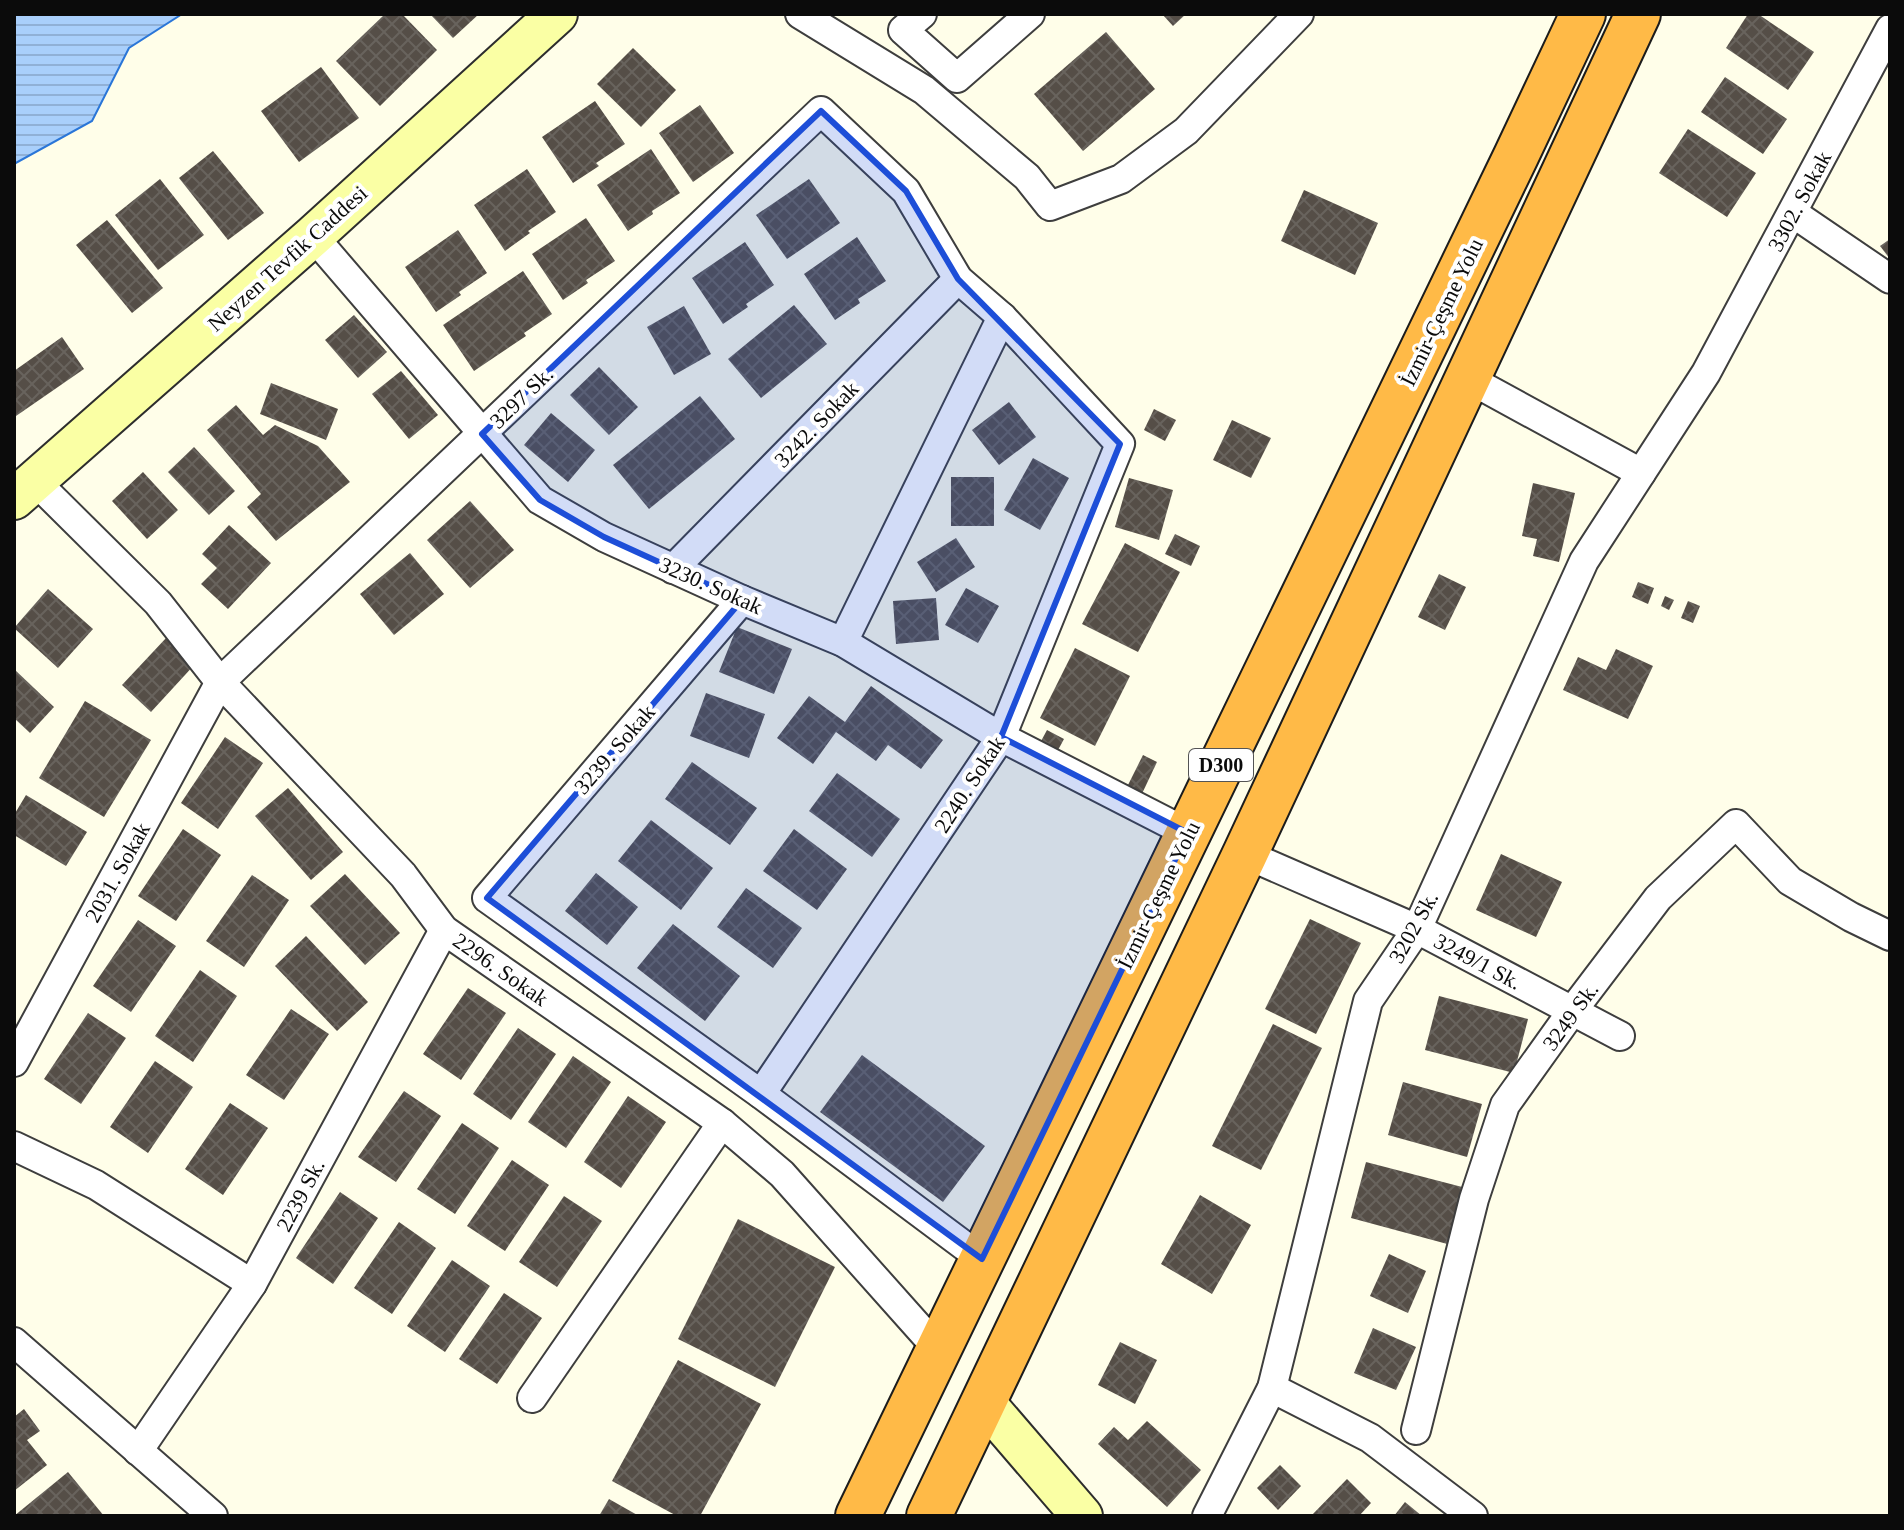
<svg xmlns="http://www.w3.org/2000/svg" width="1904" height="1530" viewBox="0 0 1904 1530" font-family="'Times New Roman',serif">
<defs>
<pattern id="water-rules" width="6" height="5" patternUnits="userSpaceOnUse" patternTransform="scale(2)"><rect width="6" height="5" fill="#a9cffb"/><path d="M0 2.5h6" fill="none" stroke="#90b0d6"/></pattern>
<pattern id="building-cross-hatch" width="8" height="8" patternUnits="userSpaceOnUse" patternTransform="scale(2)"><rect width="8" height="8" fill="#554e47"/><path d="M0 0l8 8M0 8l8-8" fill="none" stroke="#68635d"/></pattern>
</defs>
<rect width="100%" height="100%" fill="#fffee9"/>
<polygon fill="url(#water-rules)" stroke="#2a76d8" stroke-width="2" points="14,14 182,14 129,48 92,121 14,164"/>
<g fill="url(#building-cross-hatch)">
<polygon points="385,14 402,14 437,50 380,106 336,61"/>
<polygon points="430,14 479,14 453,38"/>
<polygon points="1162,14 1186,14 1173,26"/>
<polygon points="1748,14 1758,14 1814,52 1788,90 1726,48"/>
<polygon points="1106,32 1155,89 1083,151 1034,94"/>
<polygon points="633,48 676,90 641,127 597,84"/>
<polygon points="321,67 359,118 299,162 261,111"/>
<polygon points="1725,77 1787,119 1763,154 1701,112"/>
<polygon points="595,101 625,144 596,163 599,166 573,183 542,137"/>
<polygon points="700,105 734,153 693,182 659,133"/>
<polygon points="1688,129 1756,173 1727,217 1659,173"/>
<polygon points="651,149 680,193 652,211 653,214 628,231 597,185"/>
<polygon points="213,151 264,213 228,240 179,178"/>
<polygon points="527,169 556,212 528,231 530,233 505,251 474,205"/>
<polygon points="160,179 204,235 158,270 115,215"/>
<polygon points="809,179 840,223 787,259 756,215"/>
<polygon points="1304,190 1378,223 1355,275 1281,241"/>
<polygon points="586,218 615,261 586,280 588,283 563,300 532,254"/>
<polygon points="107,220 163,288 132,313 76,245"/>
<polygon points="458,230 487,273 459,292 461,295 436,312 405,267"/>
<polygon points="857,237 886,281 858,299 860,303 835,320 804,274"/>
<polygon points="1890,239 1890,259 1880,246"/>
<polygon points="745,242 774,285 746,304 748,307 723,324 692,278"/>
<polygon points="523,271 552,314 524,333 526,336 474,371 443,325"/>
<polygon points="794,305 827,344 761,398 728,359"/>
<polygon points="684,306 711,354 674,375 647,327"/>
<polygon points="354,315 387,352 358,378 325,340"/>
<polygon points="62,337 84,369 16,416 14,413 14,371"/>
<polygon points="599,367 638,407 609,435 570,395"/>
<polygon points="401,371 438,415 409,439 372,394"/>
<polygon points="271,383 338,409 326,440 260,414"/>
<polygon points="700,396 735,439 649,509 613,465"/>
<polygon points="1009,402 1036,437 999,465 972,430"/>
<polygon points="236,405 263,435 275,425 318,446 350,482 276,541 247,507 261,494 207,430"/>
<polygon points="1154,409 1176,420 1165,441 1144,430"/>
<polygon points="551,413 595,450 568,482 524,445"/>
<polygon points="1232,420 1271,438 1251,478 1213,460"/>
<polygon points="194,447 235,491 209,515 168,472"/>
<polygon points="1033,458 1069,478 1040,530 1004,510"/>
<polygon points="143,472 178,510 147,539 112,501"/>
<rect x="951" y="477" width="43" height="49"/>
<polygon points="1129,478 1173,490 1159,540 1115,527"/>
<polygon points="1533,483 1575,493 1559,562 1533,556 1537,539 1522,536"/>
<polygon points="470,501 514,550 470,588 427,540"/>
<polygon points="229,525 271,563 228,609 201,584 217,568 202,554"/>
<polygon points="1175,534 1200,546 1191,566 1165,554"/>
<polygon points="956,538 975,567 936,592 917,562"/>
<polygon points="1125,543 1180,572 1138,652 1082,624"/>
<polygon points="410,553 444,594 394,635 360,594"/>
<polygon points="1439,574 1466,587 1445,630 1418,617"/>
<polygon points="1638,582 1654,588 1648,604 1632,597"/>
<polygon points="966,588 999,606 978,643 945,625"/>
<polygon points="48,589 93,629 58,668 14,628"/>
<polygon points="1665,596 1674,600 1669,610 1661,606"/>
<polygon points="936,598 939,640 896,644 893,601"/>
<polygon points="1688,601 1700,606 1693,623 1681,618"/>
<polygon points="737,627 792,649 774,694 719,672"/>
<polygon points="167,637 196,663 151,712 122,685"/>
<polygon points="1075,648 1130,676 1095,746 1040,718"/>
<polygon points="1616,649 1653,666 1628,719 1563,690 1578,657 1606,670"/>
<polygon points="14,669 54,707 30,733 14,718"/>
<polygon points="871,686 943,740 921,769 888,745 876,761 836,732 813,764 777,738 809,696 845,722"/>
<polygon points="706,693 765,714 749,758 690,736"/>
<polygon points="85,701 151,740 104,817 39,778"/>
<polygon points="1047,730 1064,739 1057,752 1040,743"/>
<polygon points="225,737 263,763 218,829 181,803"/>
<polygon points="1143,755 1157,762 1139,800 1124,793"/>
<polygon points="692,762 757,808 730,845 665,799"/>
<polygon points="837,773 900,819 872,857 809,811"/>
<polygon points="288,788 343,852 311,880 255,816"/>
<polygon points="26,795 87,832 66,866 14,835 14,815"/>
<polygon points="651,820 713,868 681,910 618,861"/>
<polygon points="183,829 221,855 176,921 138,896"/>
<polygon points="794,829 847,869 817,910 763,871"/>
<polygon points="1501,854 1562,882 1536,937 1476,910"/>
<polygon points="596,873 638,907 607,945 565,911"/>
<polygon points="345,874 400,933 365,965 310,906"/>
<polygon points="252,875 289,900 244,967 206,941"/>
<polygon points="746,888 802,928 773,968 717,927"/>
<polygon points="1310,919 1361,943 1316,1034 1265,1009"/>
<polygon points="138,920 176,946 131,1012 93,986"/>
<polygon points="673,924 740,976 705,1021 637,968"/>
<polygon points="306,936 368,1002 337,1031 275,966"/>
<polygon points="200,970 237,996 193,1062 155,1036"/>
<polygon points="468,988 506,1013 461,1080 423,1054"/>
<polygon points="1439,996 1528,1019 1514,1073 1425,1050"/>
<polygon points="291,1009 329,1034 284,1100 246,1075"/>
<polygon points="88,1013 126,1038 81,1104 44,1079"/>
<polygon points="1273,1024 1322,1048 1261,1170 1212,1146"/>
<polygon points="518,1028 556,1054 511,1120 473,1094"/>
<polygon points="862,1055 985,1146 943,1202 820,1112"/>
<polygon points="573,1056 611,1082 566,1148 528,1122"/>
<polygon points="155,1061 193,1087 148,1153 110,1127"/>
<polygon points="1403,1082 1482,1104 1467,1157 1388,1135"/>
<polygon points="404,1091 441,1116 396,1182 358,1157"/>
<polygon points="628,1096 666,1122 621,1188 584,1162"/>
<polygon points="230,1103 268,1128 223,1195 185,1169"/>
<polygon points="462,1123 499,1148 455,1214 417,1189"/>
<polygon points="512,1160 549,1185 505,1251 467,1226"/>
<polygon points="1366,1162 1466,1188 1451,1245 1351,1218"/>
<polygon points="340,1192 378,1218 333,1284 296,1258"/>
<polygon points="1200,1195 1251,1225 1212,1294 1161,1264"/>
<polygon points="564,1196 602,1221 557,1287 519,1262"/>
<polygon points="738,1219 835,1267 775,1387 678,1339"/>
<polygon points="399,1222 436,1248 392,1314 354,1288"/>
<polygon points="1389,1254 1426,1271 1408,1313 1370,1296"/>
<polygon points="452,1260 490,1286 445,1352 407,1326"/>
<polygon points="504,1293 542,1318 497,1384 459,1359"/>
<polygon points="1373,1328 1416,1347 1396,1390 1354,1373"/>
<polygon points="1120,1342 1157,1360 1135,1404 1098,1385"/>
<polygon points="678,1360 761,1404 700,1516 677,1516 612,1481"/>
<polygon points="24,1409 40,1431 27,1440 47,1465 14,1491 14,1449 16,1447 14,1444 14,1417"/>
<polygon points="1147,1421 1201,1470 1167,1507 1098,1444 1114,1427 1128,1440"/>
<polygon points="1280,1465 1301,1486 1278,1510 1257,1488"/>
<polygon points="68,1472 104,1516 14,1516"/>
<polygon points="1347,1479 1371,1503 1359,1516 1311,1516"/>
<polygon points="609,1499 639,1516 599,1516"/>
<polygon points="1405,1502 1422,1516 1394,1516"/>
</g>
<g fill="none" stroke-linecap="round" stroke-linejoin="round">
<g stroke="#3e3e3e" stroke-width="32">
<g id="street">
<polyline points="800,14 924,90 1027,177 1050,206 1121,179 1186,131 1299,14"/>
<polyline points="922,14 903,30 957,78 1030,14"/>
<polyline points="1793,213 1890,279"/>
<polyline points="313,236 540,500 604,537 742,600 843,642 1001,737 1188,833"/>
<polyline points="1467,378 1641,473"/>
<polyline points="34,480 158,603 220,682 403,875 444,930 722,1123 782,1174 938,1349"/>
<polyline points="673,569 958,279"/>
<polyline points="742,600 487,898 761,1094 982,1259"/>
<polyline points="843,642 1002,317"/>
<polyline points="1245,854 1417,929 1620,1036"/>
<polyline points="14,1062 220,682 821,111 906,191 958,279 1002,317 1120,444 1001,737 761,1094"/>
<polyline points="14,1146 96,1185 252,1284"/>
<polyline points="14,1342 213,1516"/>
<polyline points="1272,1388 1370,1438 1473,1516"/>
<polyline points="532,1398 722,1123"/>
<polyline points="1416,1430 1474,1199 1505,1105 1573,1010 1658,898 1736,824 1790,881 1851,917 1890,936"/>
<polyline points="138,1451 252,1284 444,930"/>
<polyline points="1207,1516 1272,1388 1368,1001 1417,929 1584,561 1706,373 1890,29"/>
</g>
</g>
<g stroke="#2d2d2d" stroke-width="44">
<g id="secondary">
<polyline points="14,499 313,236 557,14"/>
<polyline points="983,1401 1082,1516"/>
</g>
</g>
<g stroke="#1c1c1c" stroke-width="48">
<g id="highway">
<polyline points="858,1516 1516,156 1583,14"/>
<polyline points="929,1516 1245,854 1638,14"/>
</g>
</g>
<use href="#street" stroke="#fff" stroke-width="28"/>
<use href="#secondary" stroke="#faffa4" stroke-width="40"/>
<use href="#highway" stroke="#ffba47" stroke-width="44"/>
</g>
<path fill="#1d4ed8" fill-opacity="0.2" stroke="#1d4ed8" stroke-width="6" stroke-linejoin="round" d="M821,111L906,191L958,279L1120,444L1001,737L1188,833L982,1259L487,898L742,600L604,537L540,500L482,434Z"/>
<g text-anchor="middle" stroke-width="8" stroke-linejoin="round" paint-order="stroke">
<rect fill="#fff" stroke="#545454" stroke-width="2" x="1189" y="749" width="64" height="32" rx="6"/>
<g font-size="20" font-weight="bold" fill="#0b0b0b">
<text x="1221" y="772">D300</text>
</g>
<g font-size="22" fill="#0b0b0b" stroke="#fff">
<text transform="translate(1799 201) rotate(-62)" y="8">3302. Sokak</text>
<text transform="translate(287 258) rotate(-42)" y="8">Neyzen Tevfik Caddesi</text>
<text transform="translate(1441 312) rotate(-64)" y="8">İzmir-Çeşme Yolu</text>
<text transform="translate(521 397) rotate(-44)" y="8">3297 Sk.</text>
<text transform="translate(816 424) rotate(-46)" y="8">3242. Sokak</text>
<text transform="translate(711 585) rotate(24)" y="8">3230. Sokak</text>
<text transform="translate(614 749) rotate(-49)" y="8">3239. Sokak</text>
<text transform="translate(969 784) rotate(-57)" y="8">2240. Sokak</text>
<text transform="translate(117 872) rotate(-61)" y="8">2031. Sokak</text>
<text transform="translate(1158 895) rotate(-64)" y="8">İzmir-Çeşme Yolu</text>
<text transform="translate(1413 927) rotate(-61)" y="8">3202 Sk.</text>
<text transform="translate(1478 961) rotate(28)" y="8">3249/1 Sk.</text>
<text transform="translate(501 969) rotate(35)" y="8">2296. Sokak</text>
<text transform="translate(1570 1016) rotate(-54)" y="8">3249 Sk.</text>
<text transform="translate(300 1195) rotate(-62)" y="8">2239 Sk.</text>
</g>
</g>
<rect width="1904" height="1530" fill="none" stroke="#0b0b0b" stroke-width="32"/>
</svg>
